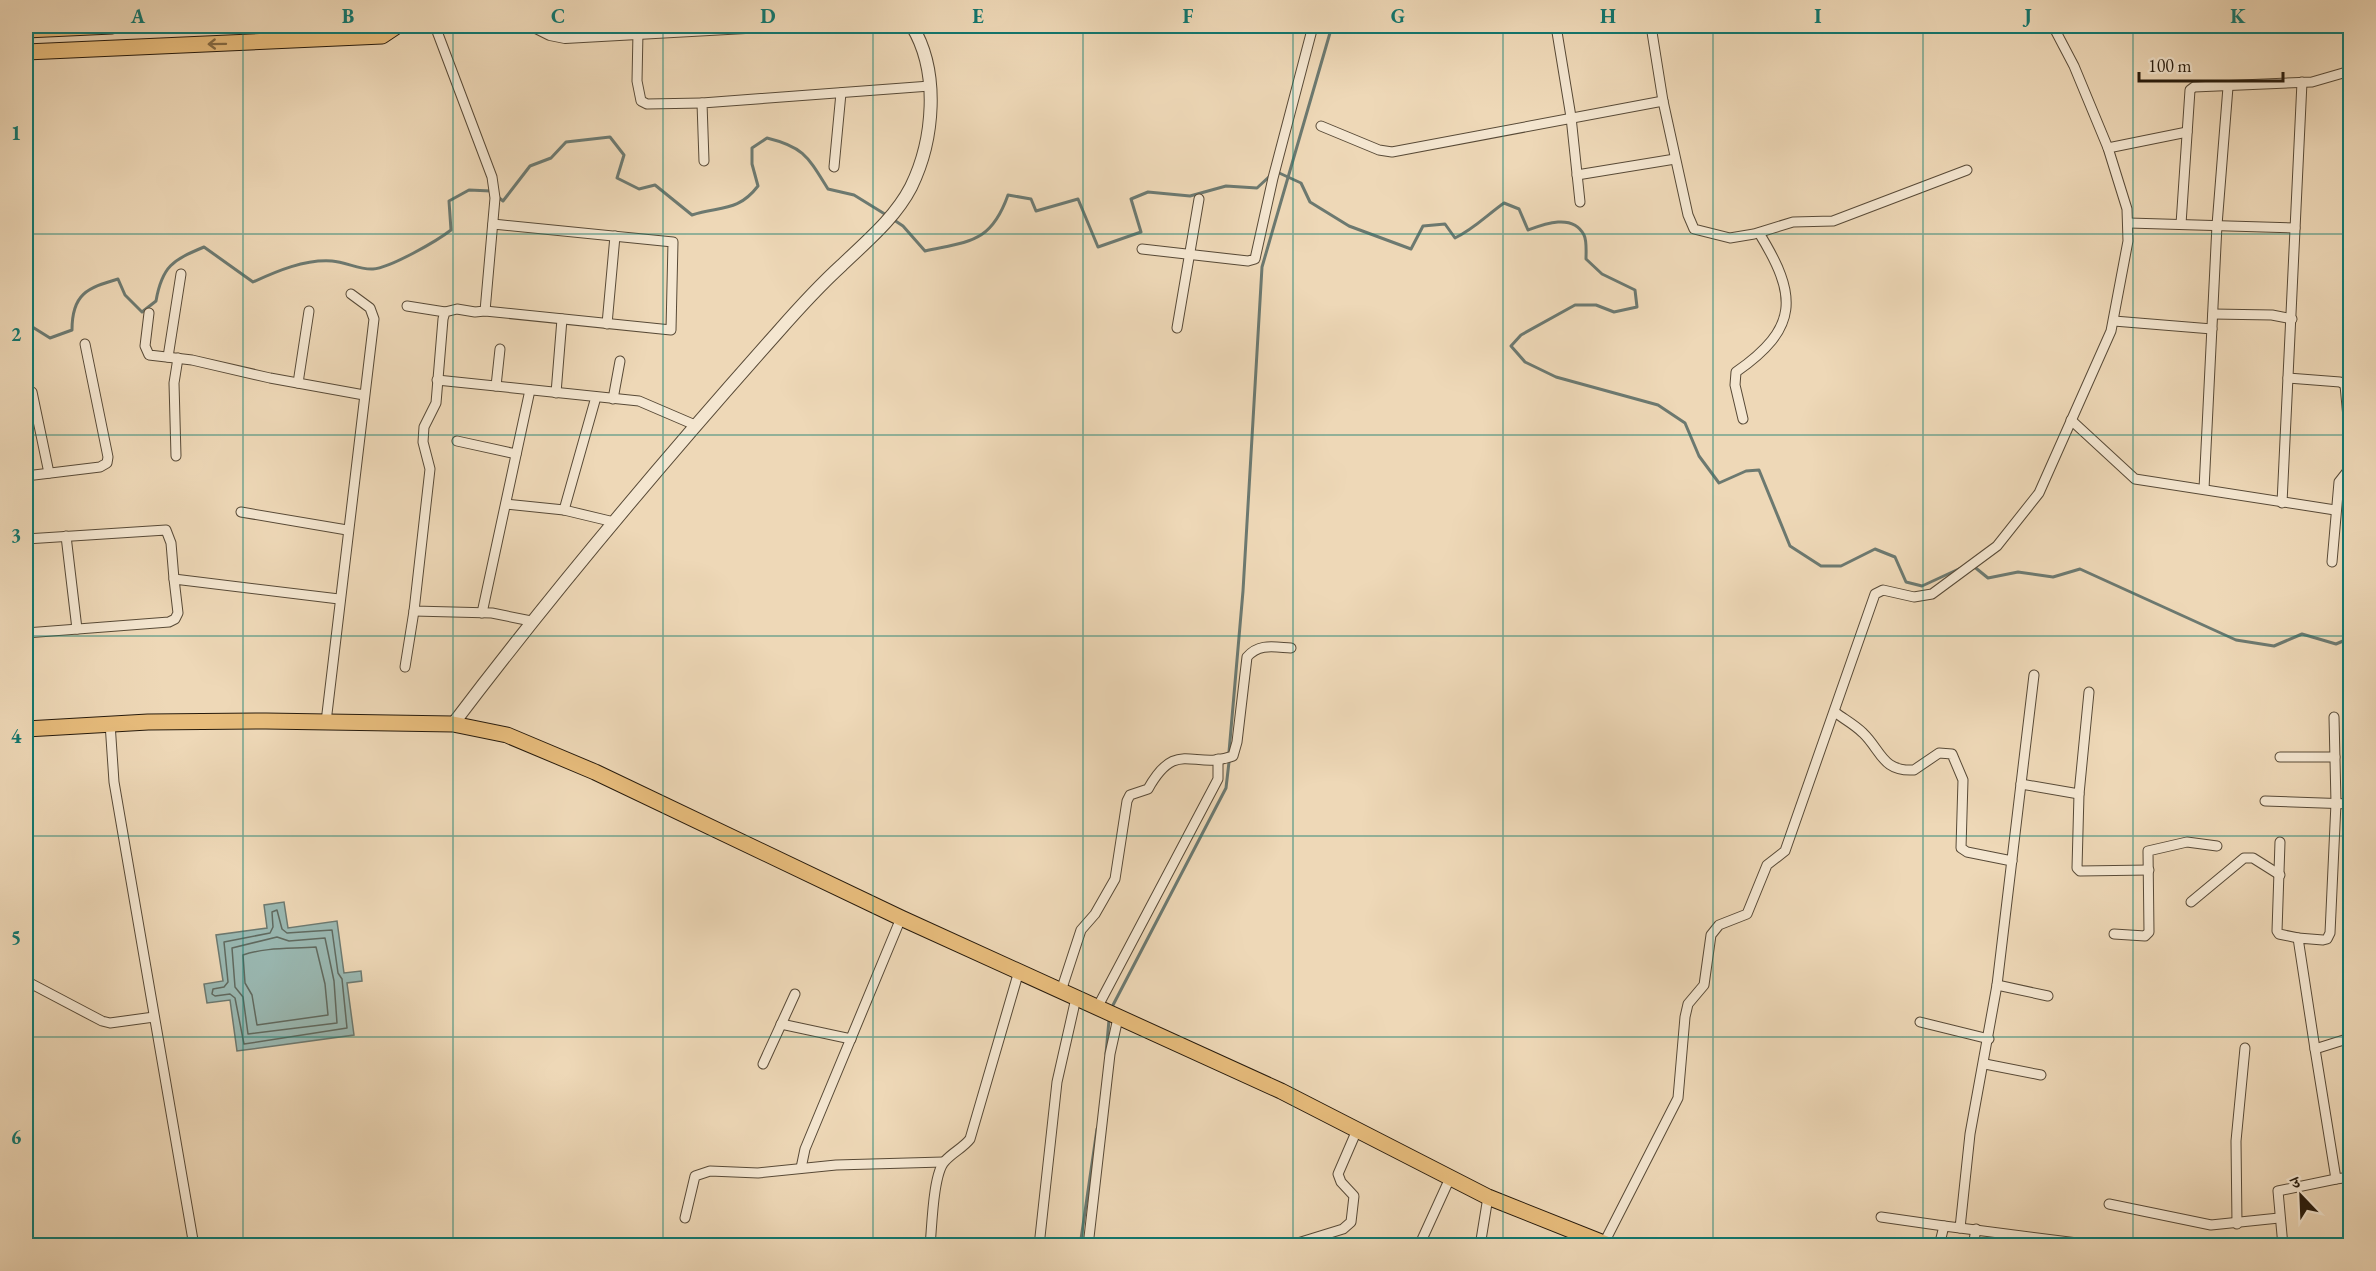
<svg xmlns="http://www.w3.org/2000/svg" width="2376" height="1271" viewBox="0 0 2376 1271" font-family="'EB Garamond','Noto Serif Devanagari',serif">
<rect width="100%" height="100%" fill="#eed8b7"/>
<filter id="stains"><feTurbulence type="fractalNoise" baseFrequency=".00333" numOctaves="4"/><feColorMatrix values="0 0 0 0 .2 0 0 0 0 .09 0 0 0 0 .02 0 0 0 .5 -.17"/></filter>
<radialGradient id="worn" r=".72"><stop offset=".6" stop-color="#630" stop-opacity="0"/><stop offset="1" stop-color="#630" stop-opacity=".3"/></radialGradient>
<polygon fill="#9ab9b3" stroke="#6c7970" stroke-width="1.5" points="284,902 288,928 337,921 344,973 361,971 362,981 347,983 354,1035 237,1051 230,1000 207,1003 204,984 223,981 216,935 267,928 264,905"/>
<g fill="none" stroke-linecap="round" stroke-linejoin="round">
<g stroke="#606a60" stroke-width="1.5">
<polygon points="277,910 282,929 287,933 332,930 338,973 342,979 347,1028 244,1044 235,998 230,994 215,996 212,994 213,989 224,987 228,982 224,942 270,933 273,927 272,912"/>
<polygon points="277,937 289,941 325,938 334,981 337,1023 248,1034 243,997 235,987 232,948"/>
<path d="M316,947L325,984L328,1015L257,1025L252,995L245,983L243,955C266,947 292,949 316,947Z"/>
</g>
<g stroke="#6c7970" stroke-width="3">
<path d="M1277,172L1301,183L1310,202L1349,226L1411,249L1423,226L1445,224L1455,238C1474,229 1487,215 1504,203L1519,209L1528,230C1544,224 1573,213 1584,235C1587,241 1586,252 1586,259L1602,274L1635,290L1637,307L1614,312L1596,305H1575L1521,335L1511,346L1525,362L1556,377L1658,405L1685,423L1699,456L1719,483L1746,471L1759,470L1790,546L1821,566H1841L1875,549L1895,557L1906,582L1922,586L1961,568"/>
<path d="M498,197L503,201L530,166L551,158L566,142L610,137L624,155L617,178L639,189L655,185L692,215C721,206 738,212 758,186L752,164V148L767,138C804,147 808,157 828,189L854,195L888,216"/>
<path d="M894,220L903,226L925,251C970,241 991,243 1008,195L1031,199L1036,211L1078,199L1098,247L1141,232L1131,199L1148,192L1190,196L1226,186L1257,188L1272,174"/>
<path d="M26,323L50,338L72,330C72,294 87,288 118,279L125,295L142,312L156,301C162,266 173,260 204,247L253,282C277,271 305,259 332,261C346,262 360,270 373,269C390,268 437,241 451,230L449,201L469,190L491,191"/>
<polyline points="1972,565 1988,578 2018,572 2053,577 2080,569 2236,640 2274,646 2302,634 2336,644 2350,638"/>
<polyline points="1229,752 1243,591 1262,267 1332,26"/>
<polyline points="1112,1007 1226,788 1229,762"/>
<polyline points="1106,1054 1109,1020"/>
<polyline points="1080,1246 1097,1129"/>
</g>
<g stroke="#584a37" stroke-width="11">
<g id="minor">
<polyline points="435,26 492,177 495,198 485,311 475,312 457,309 445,312 443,319 436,403 424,427 423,442 430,469 414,611 492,613 531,621"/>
<polyline points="1556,26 1571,117 1580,202"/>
<polyline points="1651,26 1663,101 1688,215 1694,229 1730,238 1754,234 1793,222 1833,221 1967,170"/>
<polyline points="638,32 637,81 641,101 647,104 702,103"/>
<polyline points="1321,126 1379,150 1392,152 1663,101"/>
<polyline points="2108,148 2187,132"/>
<polyline points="704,161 702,103 930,86"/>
<polyline points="834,167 841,93"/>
<polyline points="1577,175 1675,159"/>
<polyline points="2129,223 2295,228"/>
<polyline points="2181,224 2190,90 2194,87 2312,82 2350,71"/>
<polyline points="1142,249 1248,261 1255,259 1273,178 1313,26"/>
<polyline points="407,306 445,312"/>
<polyline points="485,311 671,330 673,242 493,224"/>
<polyline points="149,313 145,346 149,355 192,360 270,378 364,395"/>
<polyline points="2213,314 2272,315 2292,319"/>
<polyline points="2114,321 2212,329"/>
<polyline points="607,324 615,236"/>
<polyline points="1177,328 1199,199"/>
<polyline points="168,357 181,274"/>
<polyline points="2288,378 2340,382 2345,385 2350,439"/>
<polyline points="437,380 639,401 695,425"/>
<polyline points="298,383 309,311"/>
<polyline points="496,386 500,349"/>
<polyline points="32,392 49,473"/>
<polyline points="556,393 562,319"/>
<polyline points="613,399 620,361"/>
<path d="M1743,419L1735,385L1736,372C1799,328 1798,296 1759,233"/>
<polyline points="2071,420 2135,479 2335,510"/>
<polyline points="457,441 516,454"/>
<polyline points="176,456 174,383 178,358"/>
<polyline points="26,476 100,467 107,463 108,457 85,344"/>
<polyline points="2204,489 2217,225 2228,87"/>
<polyline points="2282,503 2302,82"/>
<polyline points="506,504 564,510 614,522"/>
<polyline points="564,510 596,397"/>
<polyline points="241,512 347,530"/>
<polyline points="66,536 77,629"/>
<polyline points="26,539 166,530 171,543 174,579"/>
<polyline points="2332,562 2339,482 2350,468"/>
<polyline points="482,613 530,390"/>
<polyline points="26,633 169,622 175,619 178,613 174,579 339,599"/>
<polyline points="405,667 414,611"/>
<polyline points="2089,692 2079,794 2077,868 2080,871 2149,870"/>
<path d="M1836,713C1844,719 1855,725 1863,733C1881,750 1882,772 1914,770L1939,753L1952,754L1963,780L1961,848L1967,852L2012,861"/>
<polyline points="2334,717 2336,803 2330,933 2327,939 2323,940 2298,938 2315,1049 2350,1038"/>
<polyline points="326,722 374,319 370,308 351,294"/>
<polyline points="110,723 114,782 194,1246"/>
<polyline points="2280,757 2335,757"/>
<polyline points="2021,784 2079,794"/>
<polyline points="2265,801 2350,804"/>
<polyline points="2280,842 2277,931 2279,934 2298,938"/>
<polyline points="2191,902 2244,858 2253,858 2280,875"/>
<polyline points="2114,934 2145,936 2149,932 2148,851 2187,842 2217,846"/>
<polyline points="26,981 102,1021 110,1023 154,1017"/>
<polyline points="1997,985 2048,996"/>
<path d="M1061,991L1081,930L1095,914L1115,879L1127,801L1130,795L1148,789C1177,737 1193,771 1233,756L1237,742L1247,657C1259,643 1274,647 1291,648"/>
<polyline points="1097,1008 1218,779 1218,759"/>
<polyline points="1920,1022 1989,1039"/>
<polyline points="781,1024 851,1039"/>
<polyline points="2315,1049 2336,1179 2350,1177"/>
<polyline points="763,1064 795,994"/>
<polyline points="1985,1064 2041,1075"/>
<polyline points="801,1168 805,1149 901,918"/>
<polyline points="2109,1204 2211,1225 2279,1218"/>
<polyline points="1881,1217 1944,1226"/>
<polyline points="685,1218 695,1176 710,1171 758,1173 836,1165 943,1162"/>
<polyline points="2237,1224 2236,1141 2245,1048"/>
<polyline points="1960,1228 2101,1246"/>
<polyline points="1604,1243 1678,1098 1685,1017 1688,1004 1704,985 1711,935 1719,925 1747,914 1767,865 1785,851 1875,594 1883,590 1914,597 1932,594 1997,546 2039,493 2111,331 2128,241 2127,209 2108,148 2074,66 2053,26"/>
<path d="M930,1246C932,1227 933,1173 945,1161C953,1152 963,1148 970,1139L1019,971"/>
<polyline points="1039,1246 1057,1082 1076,998"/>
<polyline points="1088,1246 1110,1054 1118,1018"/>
<polyline points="1288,1246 1343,1229 1351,1222 1354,1196 1341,1182 1338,1174 1357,1130"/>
<polyline points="1419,1246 1450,1178"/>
<polyline points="1480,1246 1488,1197"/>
<polyline points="1939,1246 1944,1226 1960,1228 1970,1134 1997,985 2034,675"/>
<polyline points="1973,1246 1976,1229"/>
<polyline points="2283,1246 2278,1191 2336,1179"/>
</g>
</g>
<g stroke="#584a37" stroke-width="14">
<g id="tertiary">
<polyline points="534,26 550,34 565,37 764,26"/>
<path d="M453,724C555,589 664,460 777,333C798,309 819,286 842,265C867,241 895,218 911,187C934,140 940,72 912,26"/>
</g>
</g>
<g stroke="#261a0c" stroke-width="17">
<polyline id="primary" points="26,729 148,722 266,721 453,724 507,735 595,772 901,918 1281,1091 1488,1197 1611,1246"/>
</g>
<g stroke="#261a0c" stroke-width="17">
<g id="trunk">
<polyline points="26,30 112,26"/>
<polyline points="26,52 382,36 397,26"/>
</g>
</g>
<use href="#minor" stroke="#f4e6d0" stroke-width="9"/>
<use href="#tertiary" stroke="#f4e6d0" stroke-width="12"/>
<use href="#primary" stroke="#e7bc7c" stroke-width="15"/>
<use href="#trunk" stroke="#e7bc7c" stroke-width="15"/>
</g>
<defs><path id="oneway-shaft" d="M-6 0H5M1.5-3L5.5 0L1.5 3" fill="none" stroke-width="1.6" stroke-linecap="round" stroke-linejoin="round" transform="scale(1.5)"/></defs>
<use stroke="#866b44" href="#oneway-shaft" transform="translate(217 44) rotate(179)"/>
<path fill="none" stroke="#0f766e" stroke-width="1.5" stroke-opacity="0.55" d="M243,26V1246M453,26V1246M663,26V1246M873,26V1246M1083,26V1246M1293,26V1246M1503,26V1246M1713,26V1246M1923,26V1246M2133,26V1246M26,234H2350M26,435H2350M26,636H2350M26,836H2350M26,1037H2350"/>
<rect width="2376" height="1271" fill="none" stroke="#eed8b7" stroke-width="66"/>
<g transform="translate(2301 1196) rotate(337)" stroke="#f4e6d0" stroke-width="4.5" paint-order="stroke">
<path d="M0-4.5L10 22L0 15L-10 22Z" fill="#261a0c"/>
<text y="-9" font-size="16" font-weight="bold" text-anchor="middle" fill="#261a0c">उ</text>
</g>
<path d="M2139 72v9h144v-9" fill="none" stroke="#261a0c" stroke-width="3"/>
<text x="2148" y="72" font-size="18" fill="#261a0c" stroke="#f4e6d0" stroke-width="4.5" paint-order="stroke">100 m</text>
<rect x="33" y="33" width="2310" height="1205" fill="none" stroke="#0f766e" stroke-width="2"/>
<g font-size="20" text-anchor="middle" font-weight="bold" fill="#0f766e">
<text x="138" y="23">A</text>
<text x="348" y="23">B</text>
<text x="558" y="23">C</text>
<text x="768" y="23">D</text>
<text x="978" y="23">E</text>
<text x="1188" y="23">F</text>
<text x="1398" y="23">G</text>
<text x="1608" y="23">H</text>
<text x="1818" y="23">I</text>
<text x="2028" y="23">J</text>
<text x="2238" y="23">K</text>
<text x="16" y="140">1</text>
<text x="16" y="341">2</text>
<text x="16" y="542">3</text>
<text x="16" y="743">4</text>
<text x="16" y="944">5</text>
<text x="16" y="1144">6</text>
</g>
<rect width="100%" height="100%" filter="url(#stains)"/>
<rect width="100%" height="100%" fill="url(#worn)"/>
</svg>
